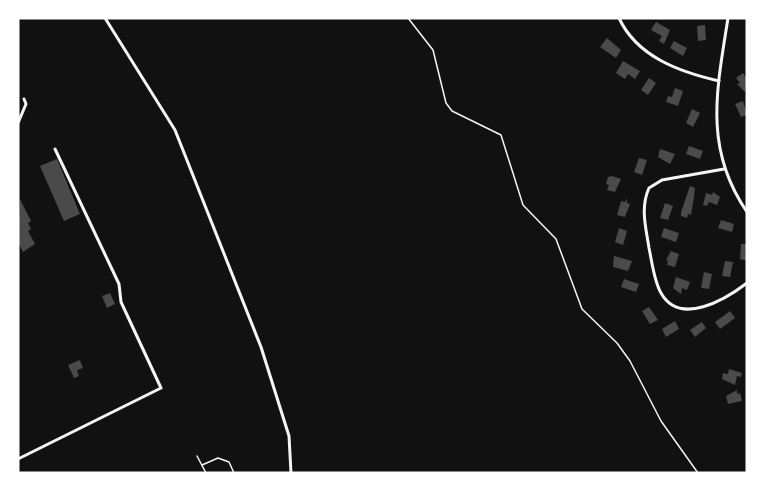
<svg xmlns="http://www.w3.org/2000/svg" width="765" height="491" viewBox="0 0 765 491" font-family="'Nunito Sans',sans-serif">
<rect width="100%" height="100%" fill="#111"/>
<g fill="#4a4a4a">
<polygon points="656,22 670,30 664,44 659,41 662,36 651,30"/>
<polygon points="705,25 706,40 698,41 697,26"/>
<polygon points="607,38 621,50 616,58 600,47"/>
<polygon points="674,41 687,48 683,56 670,48"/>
<polygon points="623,61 640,71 635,79 628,74 625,79 616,73"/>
<polygon points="743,73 747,79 745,92 737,84 740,83 736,78"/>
<polygon points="649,78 656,83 648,95 641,90"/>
<polygon points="675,88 683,91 678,106 666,102 668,96 672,97"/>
<polygon points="743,101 747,115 741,117 735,104"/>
<polygon points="692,109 700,113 693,127 686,123"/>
<polygon points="689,146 703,151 700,159 686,154"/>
<polygon points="660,149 675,154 670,164 658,157"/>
<polygon points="639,158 647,160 642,175 634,172"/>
<polygon points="57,159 80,214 64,221 40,166"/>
<polygon points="612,176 621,179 615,192 607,190 609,185 606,184 608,177"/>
<polygon points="690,186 695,188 694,197 691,215 688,214 687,218 681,216 681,212"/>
<polygon points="713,192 720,197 717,205 709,202 707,206 703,205 706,193 712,195"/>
<polygon points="627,198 627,203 630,204 625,217 617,215 621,201 625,202"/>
<polygon points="20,199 31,221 28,223 31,229 28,231 35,244 23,252 18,242"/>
<polygon points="665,203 673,206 668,220 660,218"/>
<polygon points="721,220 734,224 732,232 718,228"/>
<polygon points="619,228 627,231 623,245 615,242"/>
<polygon points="664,228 679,233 676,242 661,237"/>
<polygon points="741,244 747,244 747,261 740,259"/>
<polygon points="671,251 679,254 675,267 667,265 668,261 666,260"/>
<polygon points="614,256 632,261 628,271 613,267"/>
<polygon points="725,261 733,262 730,277 722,276"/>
<polygon points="704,272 712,274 709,289 701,288"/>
<polygon points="676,277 690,282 687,290 682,288 681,294 673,288"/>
<polygon points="624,279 639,284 636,292 621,287"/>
<polygon points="110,293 115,304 107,308 102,296"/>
<polygon points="649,307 658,320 650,324 642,311"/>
<polygon points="730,311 735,318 720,329 715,322"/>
<polygon points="675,321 679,329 666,337 662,329"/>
<polygon points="702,322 706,328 695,337 690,330"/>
<polygon points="80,360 83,368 77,370 79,376 74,378 68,365"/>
<polygon points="729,369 742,373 741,377 737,376 735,385 722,379 723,373 728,374"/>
<polygon points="737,390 737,394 740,393 742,401 728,404 726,396"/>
</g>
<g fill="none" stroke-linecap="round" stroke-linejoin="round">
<g stroke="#f5f5f5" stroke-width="1.5">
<polyline points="408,18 433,50 446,103 452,111 501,135 523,205 556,239 582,309 617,343 630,361 661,421 698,473"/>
<polyline points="197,456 206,473"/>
<polyline points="202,465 218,458 229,462 234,473"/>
</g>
<g stroke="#f5f5f5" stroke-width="3">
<path d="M619,18C637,57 680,72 719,81"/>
<path d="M728,18C717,89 703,148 747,212"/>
<polyline points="18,123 26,104 24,99"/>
<path d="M724,169L662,180L649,188C640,208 646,228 649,248C652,262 654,281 661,293C680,327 726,299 747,283"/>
<polyline points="18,459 161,388 121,302 119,284 55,149"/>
</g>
<polyline stroke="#f5f5f5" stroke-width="3" points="105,18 175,130 261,347 289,436 291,473"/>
</g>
<rect width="765" height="491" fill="none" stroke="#ffffff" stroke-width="39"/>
</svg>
